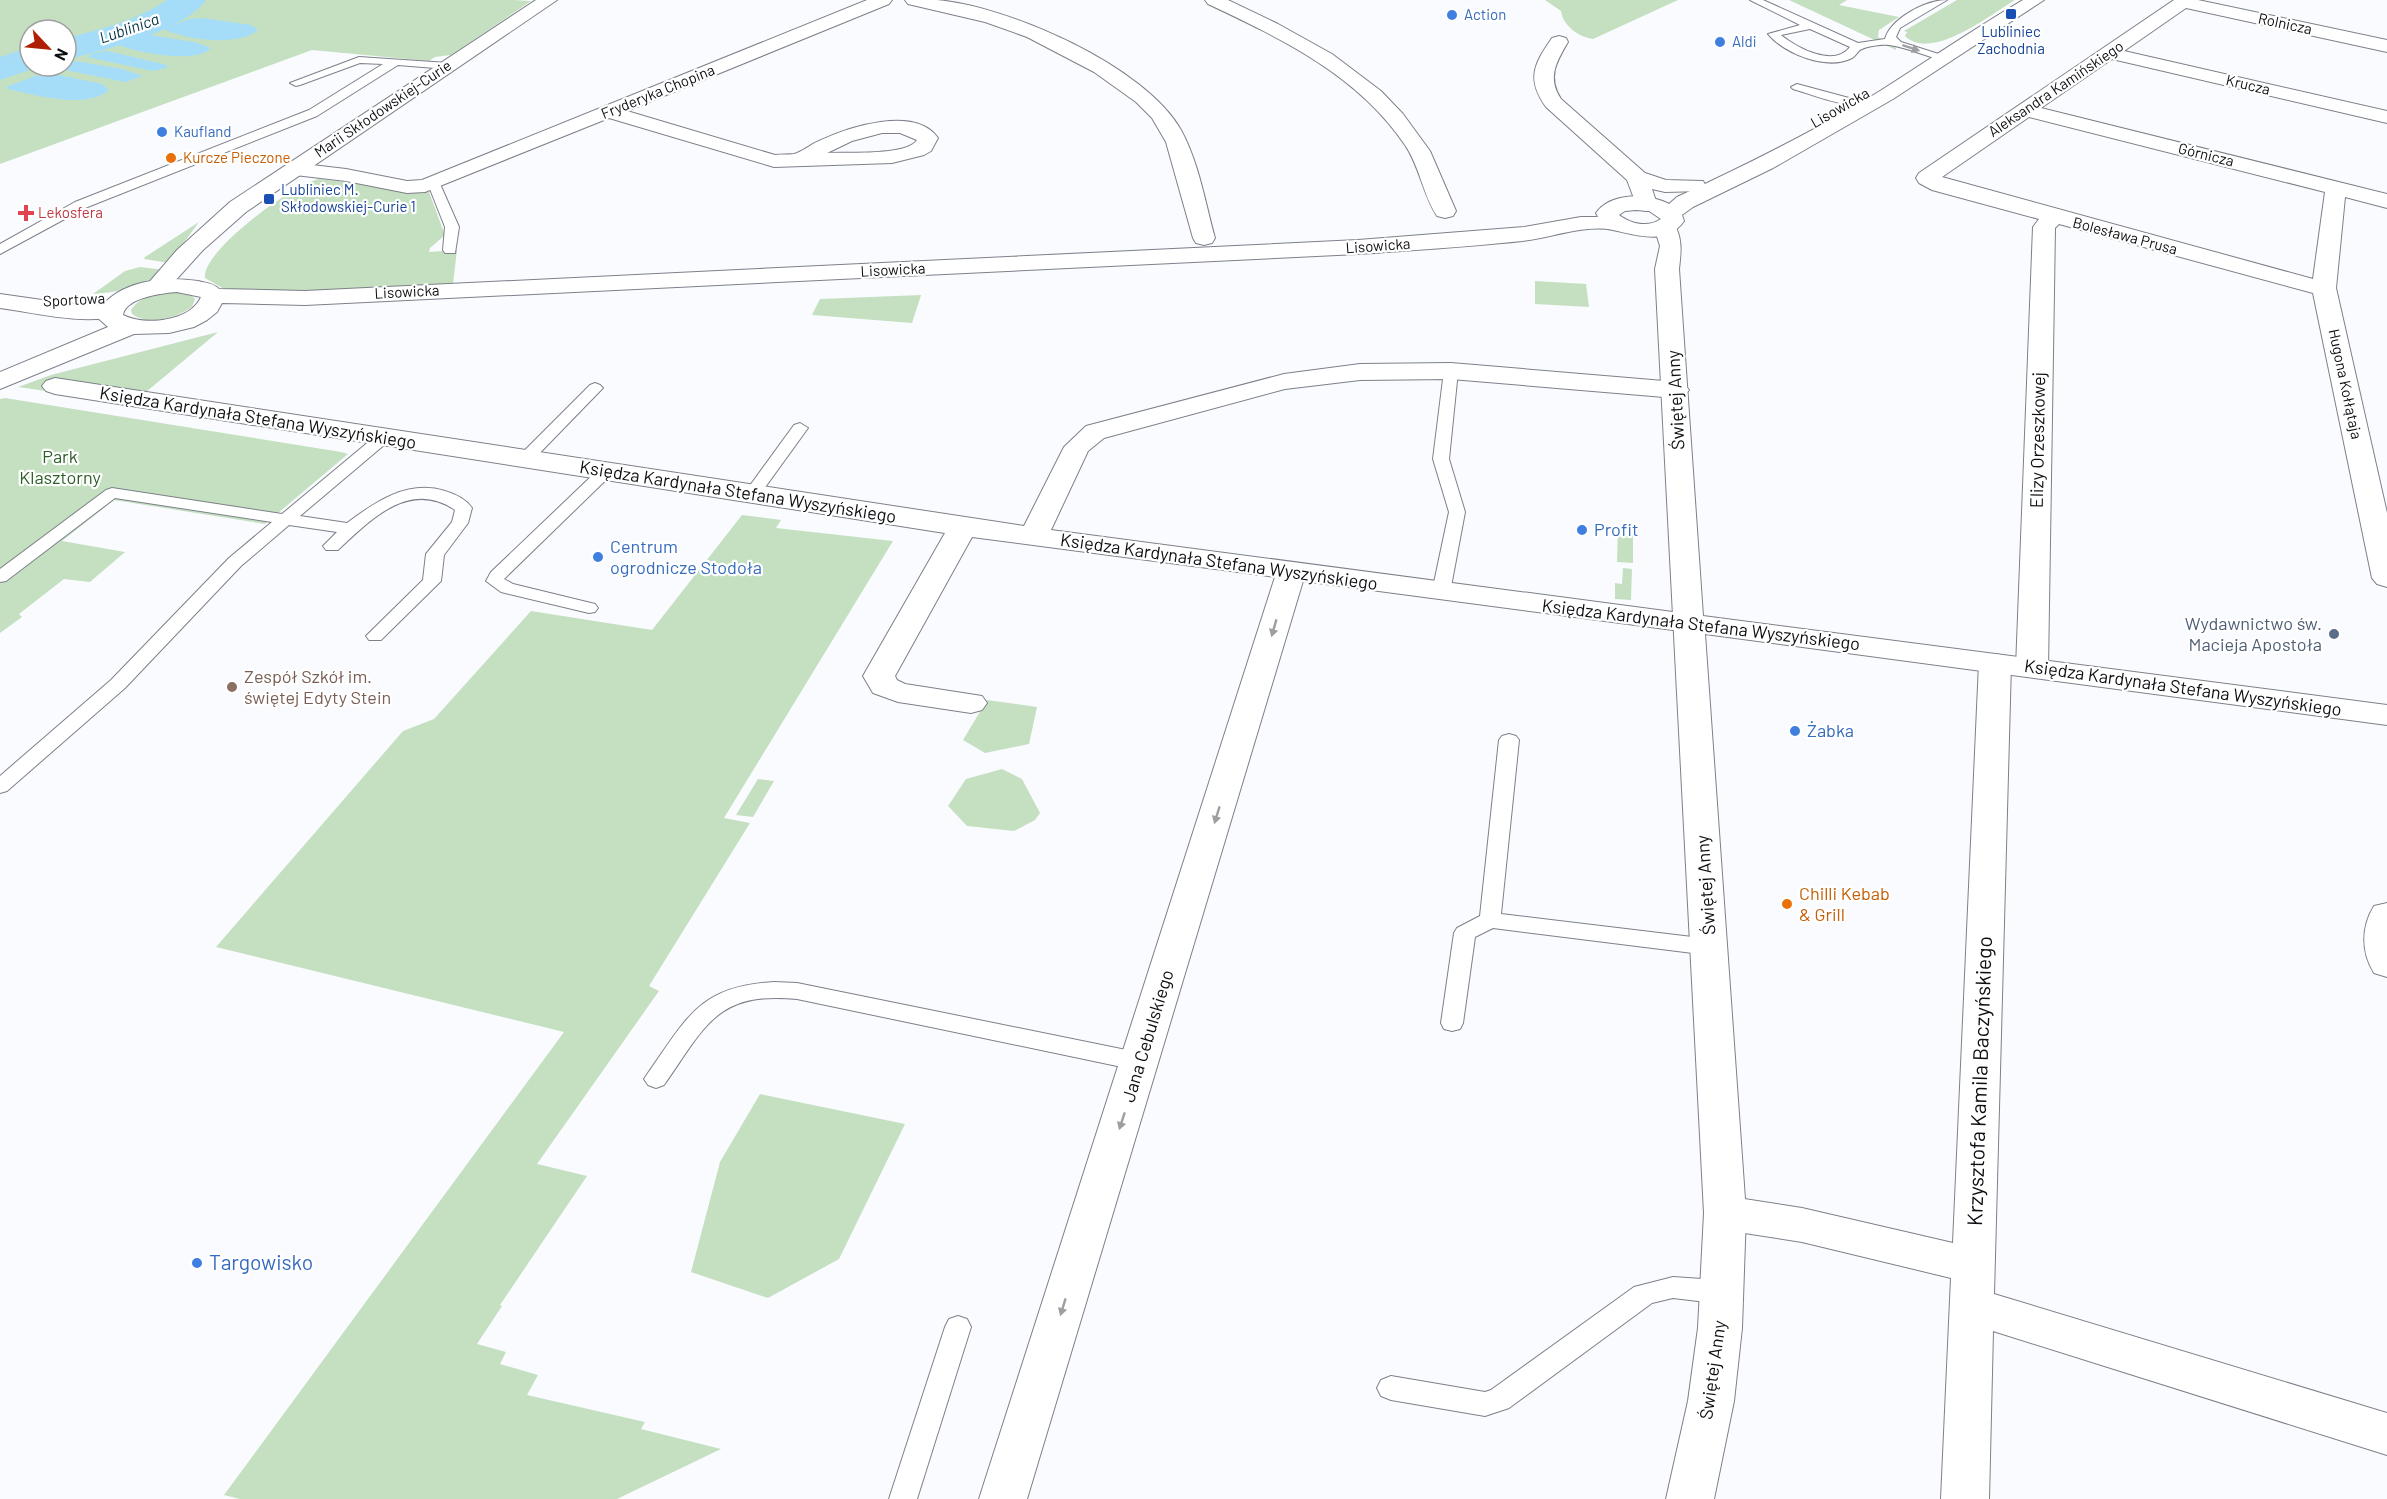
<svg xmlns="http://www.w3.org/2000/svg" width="2387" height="1499" viewBox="0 0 2387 1499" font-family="Barlow,sans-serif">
<rect width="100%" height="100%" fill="#f9fbff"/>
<g fill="#c5e0c1" fill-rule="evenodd">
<path d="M0,0H514L531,1L451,55L435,57L429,61L312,50L0,164ZM30,30H66V66H30Z"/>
<path d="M1545,0H1678L1593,39C1579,37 1563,26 1561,11Z"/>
<polygon points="1789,0 1847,0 1839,5 1899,17 1879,30 1878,37 1896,48 1896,50"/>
<path d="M1957,0H2015C1990,15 1931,62 1905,36L1907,32L1904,31Z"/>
<path d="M319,179L429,192L445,235L430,248L429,252L457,250L453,284L361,290L248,292L224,289L205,278C201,251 295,183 319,179Z"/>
<polygon points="199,222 169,263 144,259 145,257"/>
<path d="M140,267L165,270C143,287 120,292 93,294L125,271Z"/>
<polygon points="1535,281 1586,284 1589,307 1535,304"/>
<path d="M177,292L192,296L195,299L192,307C176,318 148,326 132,314L131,310C140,295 161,293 177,292Z"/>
<polygon points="921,295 912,323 812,315 820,299"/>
<polygon points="218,332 146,392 65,379 46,391 18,387 51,375"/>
<polygon points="5,398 341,452 348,454 265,524 114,500 62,541 125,552 90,582 64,579 19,614 22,617 0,633 0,399"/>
<polygon points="742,515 781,520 776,528 893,541 724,818 750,823 649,986 659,991 537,1164 587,1176 500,1305 502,1306 477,1344 506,1352 500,1364 538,1375 527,1395 645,1422 641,1429 721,1449 617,1499 240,1499 224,1495 564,1032 216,947 403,731 434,719 531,611 652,630"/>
<polygon points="1618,527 1633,529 1633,563 1617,562"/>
<polygon points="1623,568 1632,569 1631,600 1615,599 1615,583 1622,584"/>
<polygon points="987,700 1037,707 1029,744 985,753 963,740"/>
<polygon points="1002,769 1022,779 1040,813 1035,820 1014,831 967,826 948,806 966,779"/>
<polygon points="758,779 774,781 753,817 736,815"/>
<polygon points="760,1094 905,1124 839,1259 768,1298 691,1272 720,1162"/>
</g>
<g fill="#a5ddf9">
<path d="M203,18L251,25L258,30C239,47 185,40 164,29L189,19Z"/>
<path d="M150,35L194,42L211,48C197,64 137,53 119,45L140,36Z"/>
<polygon points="108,51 167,65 166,68 153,71 87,57 94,53"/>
<polygon points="76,61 122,69 143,76 125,82 55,68"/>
<path d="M54,74L102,84L109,90C86,110 35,95 8,89L6,87L35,76Z"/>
</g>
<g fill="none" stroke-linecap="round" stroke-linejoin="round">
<g fill="#a5ddf9" fill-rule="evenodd">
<path d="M167,0H206C184,32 103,50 66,60V38C99,30 138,20 167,0Z"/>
<polygon points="30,47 30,66 42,66 0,80 0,57"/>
</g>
<g stroke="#7d8089" stroke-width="2">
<g id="service">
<path d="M1750,0H1763L1858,43L1885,39C1891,18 1926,0 1947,0L1900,28L1896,37L1901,42L1948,57L1942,60C1925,56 1906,47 1889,45C1883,44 1868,46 1862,49C1858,50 1856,56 1852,58C1827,71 1785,54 1768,34L1800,25ZM1810,29L1850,47C1834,68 1797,48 1781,35Z"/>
<polygon points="359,57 448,63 454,66 448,69 398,65 317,116 85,208 0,254 0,244 75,202 309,110 383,64 360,63 300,85 296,86 290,83"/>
<path d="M1797,84L1849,98H1877L1883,101C1865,116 1814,95 1793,89L1791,87Z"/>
<polygon points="434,180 440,184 459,227 455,253 445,253 443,250 445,227 428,184"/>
<polygon points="1451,367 1458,371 1449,459 1465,512 1450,592 1447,596 1435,596 1432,592 1449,512 1433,459 1444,371"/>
<polygon points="595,383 600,385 603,388 600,391 531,462 519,462 517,459 519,456 590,385"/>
<polygon points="800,423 808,428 758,497 746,497 744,494 746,491 794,425"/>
<path d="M384,432L390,434L392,437L390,440L300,516L347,523C375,502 408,479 445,491C455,494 466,499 472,508L468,523L444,555L441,581L381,640H369L366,636L423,580L426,554L452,522L455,510C410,479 371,519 338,550H326L323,546L337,532L289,525L241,566L125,688L7,791L0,793V776L111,680L229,558L272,522L115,498L6,581L0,582V569L106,490L112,488L282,514L378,434Z"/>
<polygon points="605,467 611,469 613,472 611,475 504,579 513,584 595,604 598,608 595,612 589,613 501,592 486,581 491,572 599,469"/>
<polygon points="1509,734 1516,736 1519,740 1501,914 1709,939 1717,942 1720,947 1717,952 1709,955 1493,928 1475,937 1463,1023 1460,1029 1452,1031 1444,1029 1441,1023 1454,933 1457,928 1480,916 1499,740 1502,736"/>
<path d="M774,982L797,983L1141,1053L1149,1056L1153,1062L1149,1068L1141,1071L797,999C716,991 705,1027 664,1085L656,1088L648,1085L644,1079L648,1073C687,1018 699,986 774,982Z"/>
<polygon points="1673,1277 1702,1279 1732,1285 1736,1293 1732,1301 1723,1304 1673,1298 1652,1303 1509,1408 1485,1416 1391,1400 1381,1396 1377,1388 1381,1380 1391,1376 1485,1392 1491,1390 1634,1287"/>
<polygon points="958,1316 967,1319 971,1327 917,1499 889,1499 945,1327 949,1319"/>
</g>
</g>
<g stroke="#7d8089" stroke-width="2">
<g id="minor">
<path d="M867,0H892L889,4L627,111L775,155C781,154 788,155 794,154C802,152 811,144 819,141C848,127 915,105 938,138L931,151L924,155L892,163L774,167L609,118L425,192L407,193L346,181L295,175L288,173L284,169L288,165L295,163L346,169L407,181L422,180ZM882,133H900L917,140C907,156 846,152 827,153L852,141Z"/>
<path d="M905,0C916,0 927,0 937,0C1008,6 1145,66 1181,130C1199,163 1205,202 1215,238L1212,243L1204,245L1196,243L1193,238L1166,142L1152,118L1136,102L1094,72L1027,37L985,22L908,4Z"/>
<path d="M1205,0H1228L1278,24L1332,54L1381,91L1403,114L1430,151L1456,211L1453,216L1445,218L1437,216C1423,195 1420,167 1405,145C1358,75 1282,39 1208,4Z"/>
<path d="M2174,0H2198L2387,40V52L2186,8L2124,51L2387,111V123L2112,59L2041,108L2387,194V208L2345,197L2336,288L2387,513V587L2377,584L2372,578L2313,293L2059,224L2055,228L2048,668L2043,675L2032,677L2021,675L2016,668L2033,227L2039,219L1932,190L1919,183L1916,178L1919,173ZM2029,117L2325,192L2313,279L1942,177Z"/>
<path d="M1559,36L1566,38L1568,42C1556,62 1547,78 1561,99L1645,173L1666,180L1703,181L1706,186L1703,191L1665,192L1652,189L1657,204L1654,209L1646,211L1638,209L1627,180L1546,107C1526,79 1534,64 1552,38Z"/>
<path d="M0,294L63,303L118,306L122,311L118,316C83,325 36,313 0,308Z"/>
<polygon points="1451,363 1676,382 1685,385 1689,390 1685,395 1676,398 1451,379 1360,380 1285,389 1104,438 1088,451 1051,530 1688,614 1699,617 1703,623 1699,629 1688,632 1303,581 1027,1499 979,1499 1275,577 972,537 895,676 897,680 905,684 982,696 987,703 982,710 971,713 898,702 873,693 863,676 945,533 55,394 46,391 42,386 46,381 55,378 1024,526 1064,447 1086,426 1284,374 1360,364"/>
<polygon points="1995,654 2006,656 2011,663 1994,1294 2387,1413 2387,1455 1993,1331 1989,1499 1941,1499 1951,1278 1802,1242 1725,1230 1710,1225 1704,1213 1710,1201 1725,1196 1802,1208 1953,1243 1979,663 1984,656"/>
<path d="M2387,903V977L2374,973C2361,952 2361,927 2374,906Z"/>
</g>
</g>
<g stroke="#7d8089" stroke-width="2">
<g id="tertiary">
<polygon points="536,0 557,0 246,212 203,250 165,292 157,294 149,292 145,287 177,250 230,202"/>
<path d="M1665,220L1673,222C1683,238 1681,252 1679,269L1703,616L2387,705V725L1705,634L1746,1213L1742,1328L1734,1401L1714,1499H1666L1688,1401L1698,1328L1704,1213L1655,269L1660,246L1654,227L1657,222Z"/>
</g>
</g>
<g stroke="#7d8089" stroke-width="2">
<path id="secondary" d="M2023,0H2044L1893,99L1773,168L1693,207L1682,215L1684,221C1667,246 1636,235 1613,230C1584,224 1551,238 1522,241C1468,247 1413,250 1358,254L305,305L222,303L217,312L207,320L194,327L169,333L134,334L0,389V372L108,327L99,319L98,311C119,280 164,276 198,281C206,283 213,283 219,289L305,291L1358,240L1524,227L1581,217H1598L1596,213C1611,192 1648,193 1669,204L1677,197C1746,165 1815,131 1880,91C1927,61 1974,29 2023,0ZM1636,210L1649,211L1661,219C1648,228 1631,224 1619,215L1625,211ZM177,292L201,297C190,322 144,326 123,315C125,298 162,293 177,292Z"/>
</g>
<use href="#service" fill="#fff" fill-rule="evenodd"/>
<use href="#minor" fill="#fff" fill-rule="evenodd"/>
<use href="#tertiary" fill="#fff" fill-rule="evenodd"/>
<use href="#secondary" fill="#fff" fill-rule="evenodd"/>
</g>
<defs><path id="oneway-solid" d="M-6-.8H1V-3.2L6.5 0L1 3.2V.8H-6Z" transform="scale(1.5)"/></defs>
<g fill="#9e9fa0">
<use href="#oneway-solid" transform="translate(1911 48) rotate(18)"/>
<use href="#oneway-solid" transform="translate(1274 628) rotate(106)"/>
<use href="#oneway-solid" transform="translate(1217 815) rotate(107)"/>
<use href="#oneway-solid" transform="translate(1122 1121) rotate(108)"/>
<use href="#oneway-solid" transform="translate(1063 1307) rotate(107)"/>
</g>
<g fill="#1a4fb4" stroke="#fff" stroke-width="2">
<rect x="2005" y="8" width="12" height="12" rx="3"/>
<rect x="263" y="193" width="12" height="12" rx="3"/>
</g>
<g fill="#3f7fe0" stroke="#fff" stroke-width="2">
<circle cx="1452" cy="15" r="6"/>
<circle cx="1720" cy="42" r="6"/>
<circle cx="162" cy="132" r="6"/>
<circle cx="1582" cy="530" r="6"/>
<circle cx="598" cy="557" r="6"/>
<circle cx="1795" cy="731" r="6"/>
<circle cx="197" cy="1263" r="6"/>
</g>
<g fill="#e8710a" stroke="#fff" stroke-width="2">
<circle cx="171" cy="158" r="6"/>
<circle cx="1787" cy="904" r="6"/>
</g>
<path fill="#e0444e" stroke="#fff" stroke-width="2" d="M23 204h6v6h6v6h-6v6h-6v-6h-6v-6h6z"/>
<circle fill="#5c6f8a" stroke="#fff" stroke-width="2" cx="2334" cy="634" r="6"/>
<circle fill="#8d6e63" stroke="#fff" stroke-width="2" cx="232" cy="687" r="6"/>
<g text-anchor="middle" stroke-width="4.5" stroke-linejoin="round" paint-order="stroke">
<g font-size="15" fill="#366cbe" stroke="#fff" text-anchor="start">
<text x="1464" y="20">Action</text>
<text x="1732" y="47">Aldi</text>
<text x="174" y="137">Kaufland</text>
</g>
<g font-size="15" fill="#0c0e11" stroke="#fff">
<text transform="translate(2285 24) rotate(12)" y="5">Rolnicza</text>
<text transform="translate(2248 85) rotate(13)" y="5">Krucza</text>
<text transform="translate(2056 89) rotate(-34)" y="5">Aleksandra Kamińskiego</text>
<text transform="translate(658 92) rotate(-22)" y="5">Fryderyka Chopina</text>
<text transform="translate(1840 108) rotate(-30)" y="5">Lisowicka</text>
<text transform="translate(383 109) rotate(-34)" y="5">Marii Skłodowskiej-Curie</text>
<text transform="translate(2206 155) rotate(14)" y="5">Górnicza</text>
<text transform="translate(2125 236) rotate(15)" y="5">Bolesława Prusa</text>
<text transform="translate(1378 246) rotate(-4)" y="5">Lisowicka</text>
<text transform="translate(893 270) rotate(-3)" y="5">Lisowicka</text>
<text transform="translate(407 292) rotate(-3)" y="5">Lisowicka</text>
<text transform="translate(74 300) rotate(-3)" y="5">Sportowa</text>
<text transform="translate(2345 384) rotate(78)" y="5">Hugona Kołłątaja</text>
</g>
<g font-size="15" fill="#164399" stroke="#fff">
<text x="2011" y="37">Lubliniec<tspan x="2011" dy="17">Zachodnia</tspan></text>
<text x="281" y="195" text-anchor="start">Lubliniec M.<tspan x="281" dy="17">Skłodowskiej-Curie 1</tspan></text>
</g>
<g font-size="15" fill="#c56008" stroke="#fff" text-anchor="start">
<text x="183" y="163">Kurcze Pieczone</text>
</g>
<g font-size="15" fill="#be3a42" stroke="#fff" text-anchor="start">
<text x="38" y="218">Lekosfera</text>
</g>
<g font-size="16" font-style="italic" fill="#013346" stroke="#fff">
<text transform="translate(129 28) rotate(-19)" y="6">Lublinica</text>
</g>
<g font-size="18" fill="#0c0e11" stroke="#fff">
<text transform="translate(1676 400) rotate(-93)" y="6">Świętej Anny</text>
<text transform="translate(258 418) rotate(9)" y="6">Księdza Kardynała Stefana Wyszyńskiego</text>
<text transform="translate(2038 440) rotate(-89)" y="6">Elizy Orzeszkowej</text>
<text transform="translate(738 492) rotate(9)" y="6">Księdza Kardynała Stefana Wyszyńskiego</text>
<text transform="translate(1219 562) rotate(8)" y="6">Księdza Kardynała Stefana Wyszyńskiego</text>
<text transform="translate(1701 625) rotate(7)" y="6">Księdza Kardynała Stefana Wyszyńskiego</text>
<text transform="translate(2183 688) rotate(8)" y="6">Księdza Kardynała Stefana Wyszyńskiego</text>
<text transform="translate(1706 885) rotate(-94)" y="6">Świętej Anny</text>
<text transform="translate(1148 1036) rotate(-73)" y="6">Jana Cebulskiego</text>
<text transform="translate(1713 1370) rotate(-82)" y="6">Świętej Anny</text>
</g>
<g font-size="18" fill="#2e5e28" stroke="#fff">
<text x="60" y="463">Park<tspan x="60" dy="21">Klasztorny</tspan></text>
</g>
<g font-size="18" fill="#366cbe" stroke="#fff" text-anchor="start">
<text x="1594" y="536">Profit</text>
<text x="610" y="553">Centrum<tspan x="610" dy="21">ogrodnicze Stodoła</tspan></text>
<text x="1807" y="737">Żabka</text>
</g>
<g font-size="18" fill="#4e5e75" stroke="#fff" text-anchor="end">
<text x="2322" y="630">Wydawnictwo św.<tspan x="2322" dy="21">Macieja Apostoła</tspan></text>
</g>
<g font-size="18" fill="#785e54" stroke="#fff" text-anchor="start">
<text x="244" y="683">Zespół Szkół im.<tspan x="244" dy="21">świętej Edyty Stein</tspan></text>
</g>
<g font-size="18" fill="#c56008" stroke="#fff" text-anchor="start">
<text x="1799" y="900">Chilli Kebab<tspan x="1799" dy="21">&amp; Grill</tspan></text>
</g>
<g font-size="21" fill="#0c0e11" stroke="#fff">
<text transform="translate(1980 1081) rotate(-88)" y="7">Krzysztofa Kamila Baczyńskiego</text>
</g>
<g font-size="21" fill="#366cbe" stroke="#fff" text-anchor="start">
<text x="209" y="1270">Targowisko</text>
</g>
</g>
<g transform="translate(48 48) rotate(116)"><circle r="28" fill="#ffffff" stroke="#9e9fa0" stroke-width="1.5"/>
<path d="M0-4.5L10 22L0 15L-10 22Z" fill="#ae2001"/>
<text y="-9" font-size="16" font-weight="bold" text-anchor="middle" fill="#0c0e11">N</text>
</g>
</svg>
